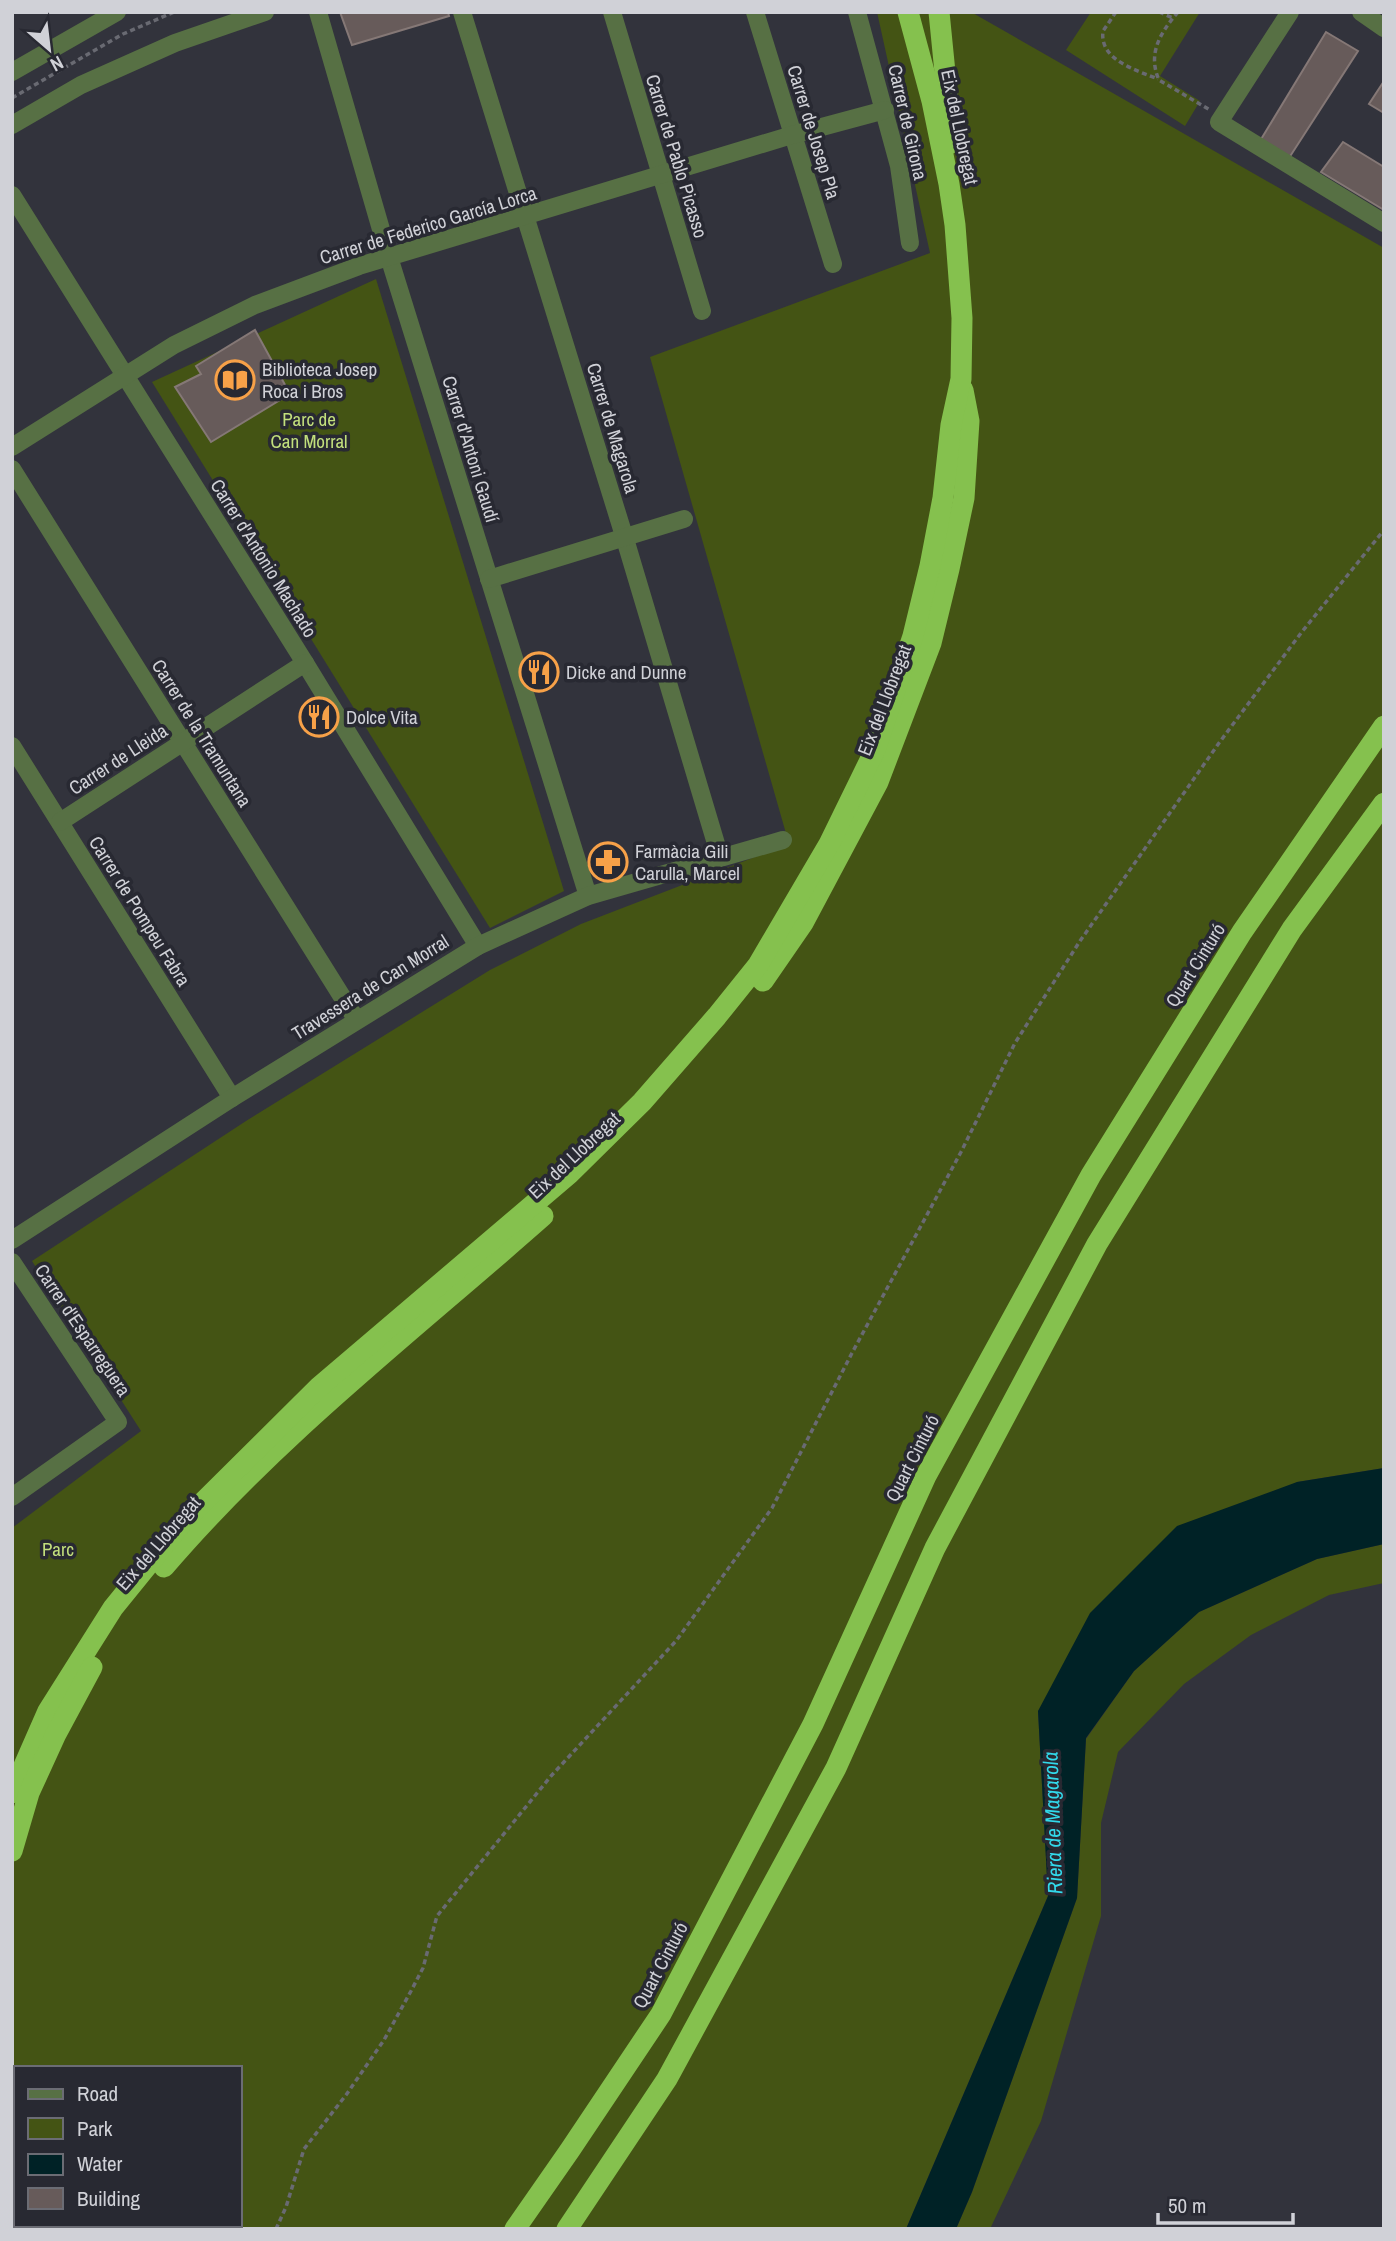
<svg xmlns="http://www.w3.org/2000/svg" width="1396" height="2241" viewBox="0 0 1396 2241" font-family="'Archivo Narrow',sans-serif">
<rect width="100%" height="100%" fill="#32333c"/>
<g fill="#445414" fill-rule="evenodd">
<path d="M877,12H971L1384,248V1468L1297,1482L1038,1711L1048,1896L906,2229H12V1528L141,1431L32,1261L246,1121L490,970L581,924L789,844L650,357L930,253ZM16,2068H240V2225H16Z"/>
<polygon points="1091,12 1200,12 1160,76 1200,101 1185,126 1066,50"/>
<polygon points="376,279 564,891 490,928 152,382"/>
<polygon points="1384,1544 1384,1583 1329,1595 1251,1635 1184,1684 1118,1752 1101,1823 1101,1916 1041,2121 990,2229 956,2229 972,2192 1077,1898 1086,1739 1134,1671 1199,1612 1317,1559"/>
</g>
<polygon fill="#002226" points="1384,1468 1384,1544 1317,1559 1199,1612 1134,1671 1086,1738 1077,1898 972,2192 956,2229 906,2229 1048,1896 1038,1711 1090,1613 1177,1526 1297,1482"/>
<g fill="#675b5a" stroke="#857876" stroke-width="2">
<polygon points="340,12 448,12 449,16 352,45"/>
<polygon points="1326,32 1358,51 1289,158 1260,141"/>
<polygon points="1384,81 1384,113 1369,104"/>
<polygon points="1343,142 1384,167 1384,210 1321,172"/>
<polygon points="255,330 290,394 211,442 175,387 201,374 196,366"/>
</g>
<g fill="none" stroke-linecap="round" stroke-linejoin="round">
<g stroke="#696a72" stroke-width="3.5" stroke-dasharray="5 3.5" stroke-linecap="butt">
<path d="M1116,12L1103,31C1099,60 1136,70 1158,79"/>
<polyline points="1159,12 1173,18"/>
<path d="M1178,12C1161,32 1147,53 1159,80L1210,110"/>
<polyline points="12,98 123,34 174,12"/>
<polyline points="276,2229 286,2207 304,2149 346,2095 384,2040 411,1991 423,1968 437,1916 551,1776 676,1641 772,1508 852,1353 961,1152 1015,1043 1080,941 1219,743 1301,633 1384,530"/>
</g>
<g stroke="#577044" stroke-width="18">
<polyline points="318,12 389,257 588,896"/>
<polyline points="462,12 625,539 720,857"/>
<polyline points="612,12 702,311"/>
<polyline points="755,12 833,264"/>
<polyline points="857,12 899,166 910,243"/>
<polyline points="1290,12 1219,122 1384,223"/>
<polyline points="1361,12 1384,28"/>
<polyline points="12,72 117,12"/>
<polyline points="12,125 81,85 175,43 265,12"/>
<polyline points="12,195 305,663 478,946"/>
<polyline points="12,447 174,345 255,305 359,266 792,135 885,110"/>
<polyline points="12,469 356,1019"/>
<polyline points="489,579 684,519"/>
<polyline points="12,746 232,1098"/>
<polyline points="60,822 305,663"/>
<polyline points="12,1240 232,1098 478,946 588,896 783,840"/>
<polyline points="12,1262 118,1422 12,1497"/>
</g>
<g stroke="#85c14e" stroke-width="21">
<polyline points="939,12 952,143"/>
<polyline points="763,981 803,923 878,782 931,643 949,569 964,498 969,421 963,390"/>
<path d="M164,1567C276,1436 414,1330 543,1216"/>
<polyline points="12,1793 48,1711 113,1608 182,1523 319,1387 569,1174 642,1102 717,1016 758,965 829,844 875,750 913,636 930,566 943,498 951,425 961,379 962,318 955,225 949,184 932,101 908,12"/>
<polyline points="12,1851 29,1793 56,1734 92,1667"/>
<polyline points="12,2129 16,2141"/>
<polyline points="12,2186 16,2194"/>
<polyline points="29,2225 30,2229"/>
<polyline points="46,2225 47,2229"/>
<polyline points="515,2229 570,2150 661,2014 813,1724 926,1476 1091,1175 1242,932 1384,726"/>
<polyline points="567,2229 667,2079 836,1768 935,1548 1097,1244 1292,929 1384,803"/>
</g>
</g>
<defs>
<g id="library-ring" transform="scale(2.0125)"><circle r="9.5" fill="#282932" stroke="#f7a148" stroke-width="1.5"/><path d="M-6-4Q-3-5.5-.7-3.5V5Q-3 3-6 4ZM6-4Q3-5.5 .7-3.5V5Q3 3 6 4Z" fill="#f7a148"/></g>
<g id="restaurant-ring" transform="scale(2.0125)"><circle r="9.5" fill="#282932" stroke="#f7a148" stroke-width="1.5"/><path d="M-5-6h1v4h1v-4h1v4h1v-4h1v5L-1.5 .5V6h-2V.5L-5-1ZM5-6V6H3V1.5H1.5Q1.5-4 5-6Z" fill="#f7a148"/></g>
<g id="pharmacy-ring" transform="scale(2.0125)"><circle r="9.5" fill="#282932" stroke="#f7a148" stroke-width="1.5"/><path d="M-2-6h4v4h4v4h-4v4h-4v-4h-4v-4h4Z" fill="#f7a148"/></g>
</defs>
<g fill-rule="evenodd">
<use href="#library-ring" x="235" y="380"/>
<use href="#restaurant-ring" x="539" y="672"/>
<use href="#restaurant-ring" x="319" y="717"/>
<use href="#pharmacy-ring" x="608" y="862"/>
</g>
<g text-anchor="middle" stroke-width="7" stroke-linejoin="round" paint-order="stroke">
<g font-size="19" fill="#d0d1d7" stroke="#282932">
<text transform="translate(908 122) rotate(77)" y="7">Carrer de Girona</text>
<text transform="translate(960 127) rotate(78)" y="7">Eix del Llobregat</text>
<text transform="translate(814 132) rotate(73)" y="7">Carrer de Josep Pla</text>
<text transform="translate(677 156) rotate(73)" y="7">Carrer de Pablo Picasso</text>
<text transform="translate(428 225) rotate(-17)" y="7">Carrer de Federico García Lorca</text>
<text transform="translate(613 428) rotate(73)" y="7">Carrer de Magarola</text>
<text transform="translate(471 449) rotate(73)" y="7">Carrer d'Antoni Gaudí</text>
<text transform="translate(264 558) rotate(58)" y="7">Carrer d'Antonio Machado</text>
<text transform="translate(884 700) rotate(-69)" y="7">Eix del Llobregat</text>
<text transform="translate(202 733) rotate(58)" y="7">Carrer de la Tramuntana</text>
<text transform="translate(118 759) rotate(-33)" y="7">Carrer de Lleida</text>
<text transform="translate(140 911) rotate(58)" y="7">Carrer de Pompeu Fabra</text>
<text transform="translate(1195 965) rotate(-58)" y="7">Quart Cinturó</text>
<text transform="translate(370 987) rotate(-32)" y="7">Travessera de Can Morral</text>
<text transform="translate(574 1155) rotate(-43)" y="7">Eix del Llobregat</text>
<text transform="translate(83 1330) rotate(56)" y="7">Carrer d'Esparreguera</text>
<text transform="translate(912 1458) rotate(-63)" y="7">Quart Cinturó</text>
<text transform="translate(158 1543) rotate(-49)" y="7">Eix del Llobregat</text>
<text transform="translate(660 1965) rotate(-62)" y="7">Quart Cinturó</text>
</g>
<g font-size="19" fill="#d0d1d7" stroke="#282932" text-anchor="start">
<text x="262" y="376">Biblioteca Josep<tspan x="262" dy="22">Roca i Bros</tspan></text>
<text x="566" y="679">Dicke and Dunne</text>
<text x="346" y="724">Dolce Vita</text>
<text x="635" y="858">Farmàcia Gili<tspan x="635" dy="22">Carulla, Marcel</tspan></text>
</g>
<g font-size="19" fill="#c2df7c" stroke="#282932">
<text x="309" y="426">Parc de<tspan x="309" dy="22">Can Morral</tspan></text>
<text x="58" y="1556">Parc</text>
</g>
<g font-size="21" font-style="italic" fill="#32d9eb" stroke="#282932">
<text transform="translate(1053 1823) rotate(-92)" y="7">Riera de Magarola</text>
</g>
</g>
<rect width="1396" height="2241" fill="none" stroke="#d0d1d7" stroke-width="28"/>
<rect x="14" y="2066" width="228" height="161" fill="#282932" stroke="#6b6c74" stroke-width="2"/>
<rect x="28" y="2089" width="35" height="10" fill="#577044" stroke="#6b6c74" stroke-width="2"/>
<text x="77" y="2101" font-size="21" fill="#d0d1d7">Road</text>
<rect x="28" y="2118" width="35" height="21" fill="#445414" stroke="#6b6c74" stroke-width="2"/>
<text x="77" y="2136" font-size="21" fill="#d0d1d7">Park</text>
<rect x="28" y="2154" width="35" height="21" fill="#002226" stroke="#6b6c74" stroke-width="2"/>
<text x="77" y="2171" font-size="21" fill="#d0d1d7">Water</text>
<rect x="28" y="2188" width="35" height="21" fill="#675b5a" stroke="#6b6c74" stroke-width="2"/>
<text x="77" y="2206" font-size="21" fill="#d0d1d7">Building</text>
<g transform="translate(49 49) rotate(152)" stroke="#282932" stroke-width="5" paint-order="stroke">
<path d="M0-5L12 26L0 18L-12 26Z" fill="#d0d1d7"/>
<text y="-10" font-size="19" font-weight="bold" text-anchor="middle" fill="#d0d1d7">N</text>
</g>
<path d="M1158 2213v10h135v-10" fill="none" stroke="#d0d1d7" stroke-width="3.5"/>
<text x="1168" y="2213" font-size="21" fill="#d0d1d7" stroke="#282932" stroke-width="5" paint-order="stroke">50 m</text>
</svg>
